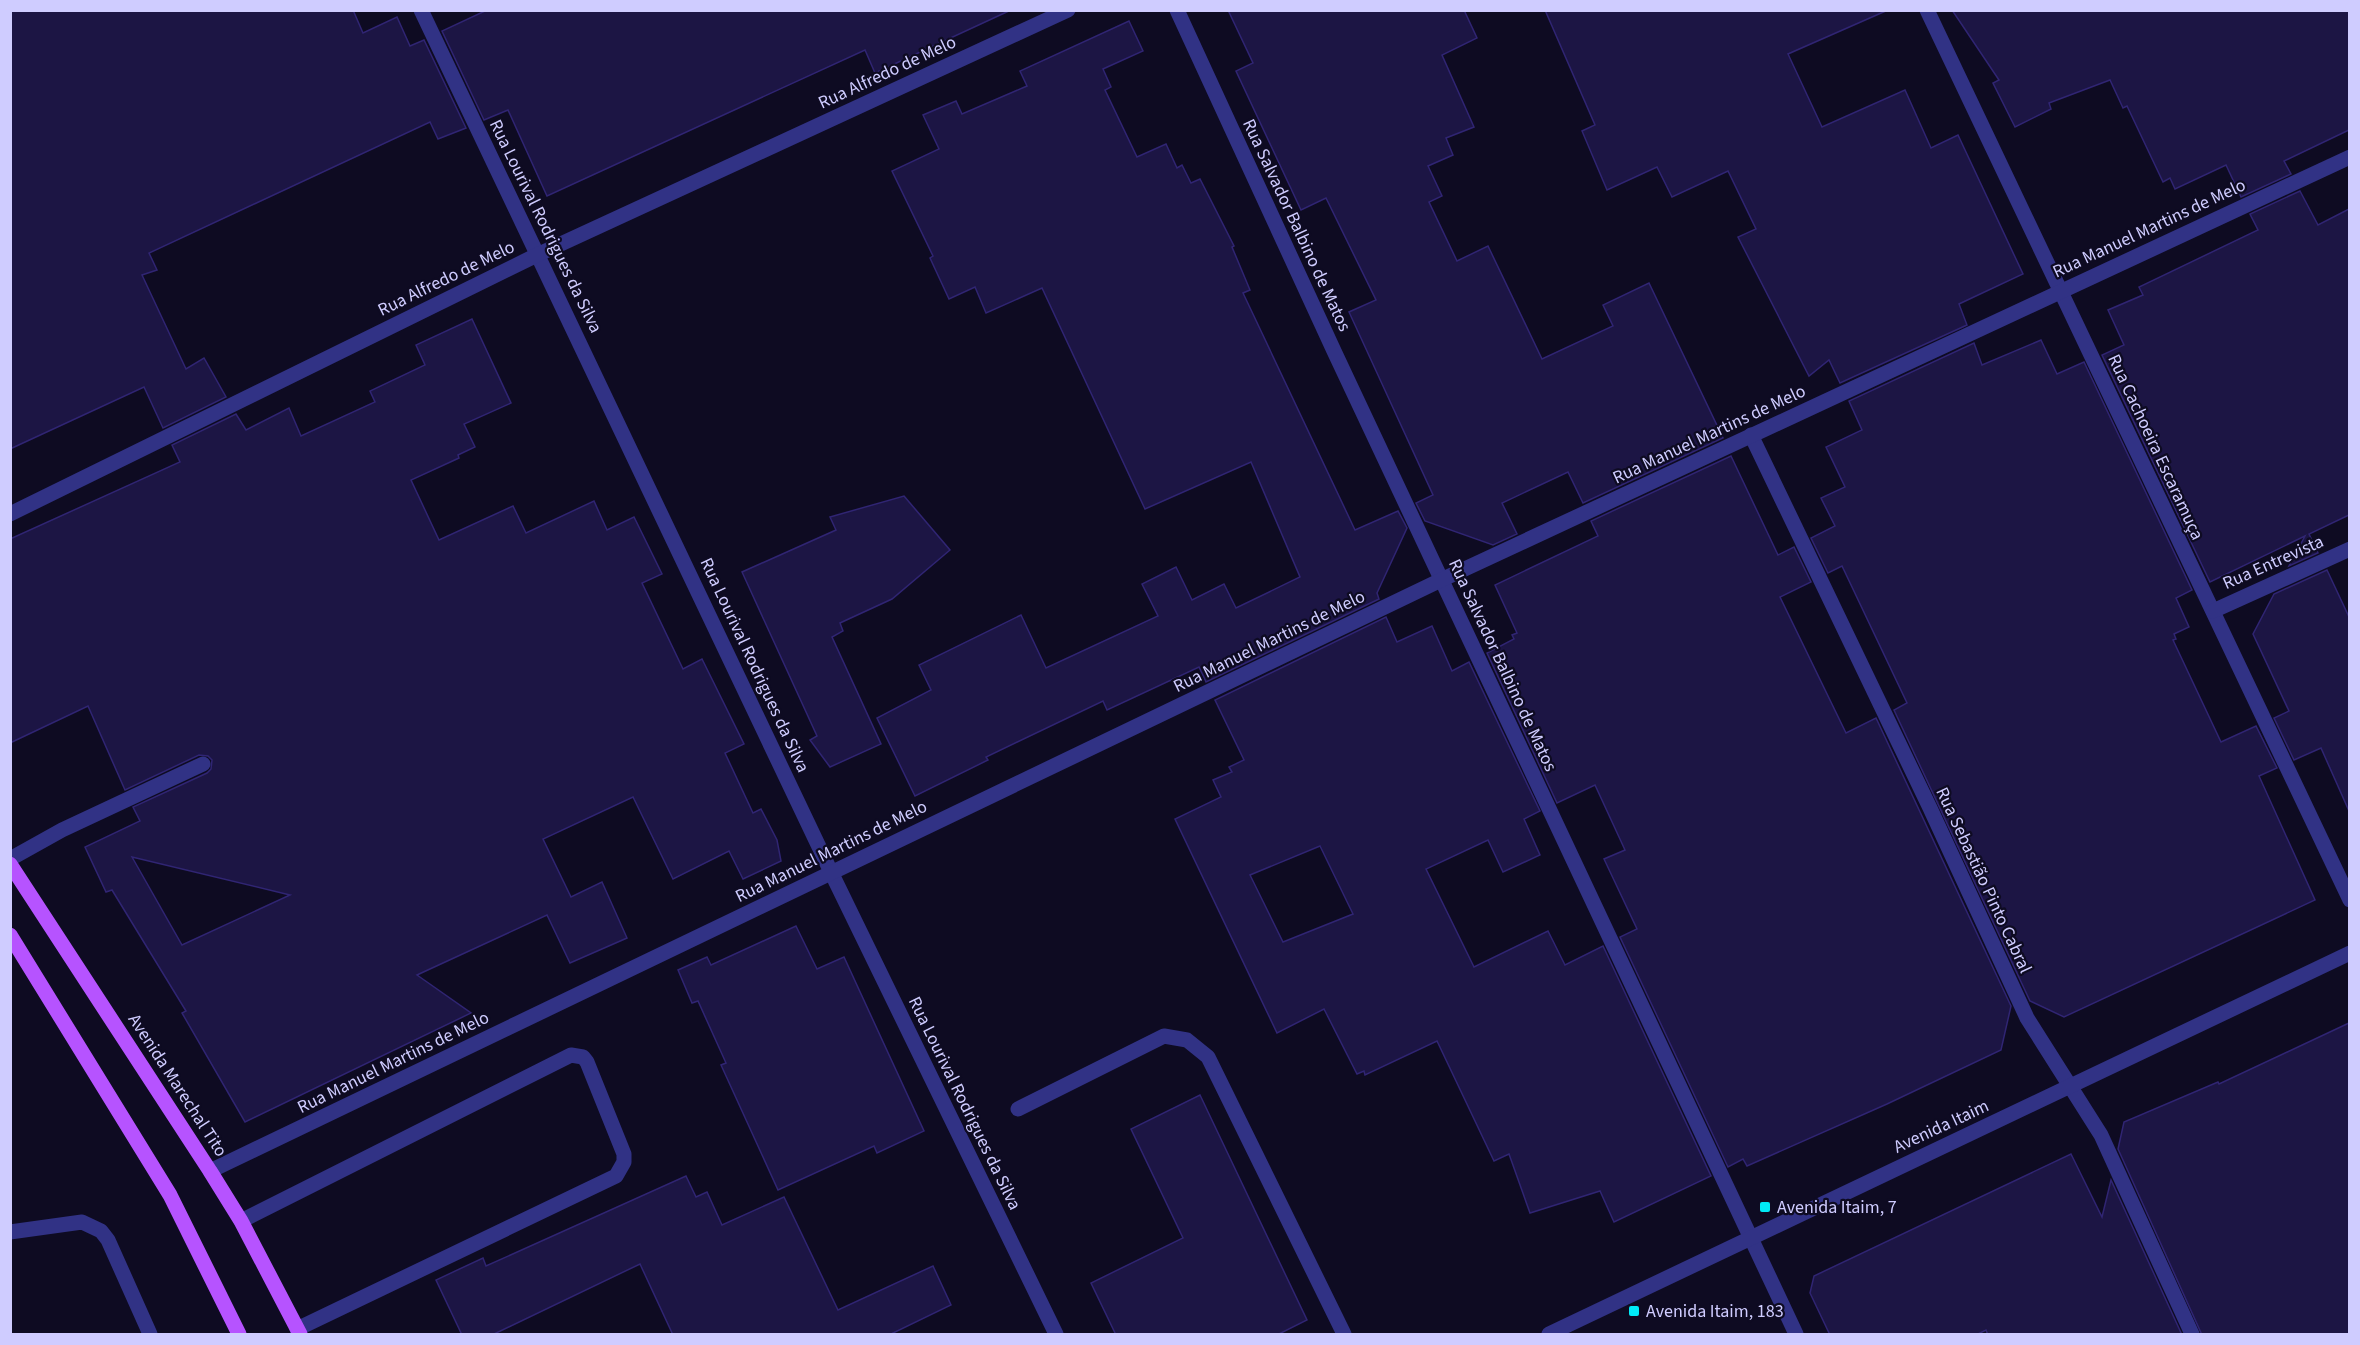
<svg xmlns="http://www.w3.org/2000/svg" width="2360" height="1345" viewBox="0 0 2360 1345" font-family="'Source Sans 3',sans-serif">
<rect width="100%" height="100%" fill="#0e0b22"/>
<g fill="#1c1544" stroke="#302573" stroke-width="1.5" fill-rule="evenodd">
<polygon points="10,10 353,10 363,33 397,17 410,46 424,40 466,128 438,139 430,122 149,253 157,270 142,275 186,369 204,358 226,397 163,428 144,387 10,449"/>
<polygon points="487,10 1011,10 875,73 865,50 547,196 508,110 484,120 442,31"/>
<polygon points="1228,10 1464,10 1477,38 1442,55 1474,127 1446,138 1453,155 1428,166 1442,196 1429,202 1457,261 1488,246 1542,359 1613,326 1603,305 1649,283 1723,438 1583,503 1568,472 1502,503 1517,534 1493,545 1425,521 1416,503 1433,495 1349,312 1376,300 1326,198 1301,210 1236,71 1253,63"/>
<polygon points="1545,10 1888,10 1788,54 1822,127 1905,90 1931,148 1958,135 2023,274 1959,304 1967,325 1840,383 1829,360 1809,376 1738,237 1756,229 1728,171 1672,197 1657,167 1607,190 1582,131 1595,125"/>
<polygon points="1952,10 2349,10 2349,130 2284,161 2291,174 2241,197 2226,165 2175,189 2170,178 2163,182 2127,106 2123,108 2110,80 2049,103 2051,109 2015,127 1993,83 1999,80"/>
<polygon points="1129,21 1143,51 1103,69 1111,87 1105,90 1137,157 1166,144 1177,168 1182,165 1191,183 1200,179 1234,246 1232,247 1250,290 1243,293 1355,530 1398,511 1407,528 1377,593 1379,599 1206,682 1199,667 1107,710 1103,701 986,757 988,760 915,796 877,718 931,690 919,665 1021,615 1046,668 1158,616 1142,584 1176,567 1192,600 1224,584 1236,608 1300,577 1251,462 1145,509 1042,288 986,313 975,287 949,299 930,258 933,256 892,171 939,149 923,115 956,101 962,114 1027,86 1020,71"/>
<polygon points="2300,191 2318,225 2349,209 2349,515 2309,534 2318,553 2289,566 2305,536 2210,582 2102,355 2124,345 2108,310 2143,295 2139,287 2258,230 2250,214"/>
<path d="M472,319L511,403L464,424L475,447L458,455L459,458L411,480L439,540L513,506L526,533L594,501L607,530L634,517L662,574L642,583L683,669L702,659L744,744L725,753L753,813L761,809L777,840L781,861L743,879L729,851L673,879L633,797L543,839L571,897L602,882L627,938L570,963L547,915L417,975L471,1013L245,1122L182,1013L186,1011L112,890L106,892L85,847L140,821L133,807L207,773L211,769L212,760L208,756L199,755L125,790L88,706L10,743V539L180,462L172,445L236,414L246,430L289,408L301,436L375,402L370,391L425,365L416,345ZM132,857L290,895L182,945Z"/>
<polygon points="2041,340 2057,374 2084,362 2192,590 2176,598 2189,627 2174,634 2176,639 2173,640 2221,742 2256,726 2277,768 2259,776 2315,900 2064,1017 2030,1001 1894,710 1907,703 1842,566 1828,573 1811,538 1835,526 1821,498 1845,487 1826,447 1862,430 1849,401 1974,343 1982,365"/>
<polygon points="1731,456 1778,555 1794,547 1811,582 1780,597 1846,733 1876,718 2011,1006 2001,1050 1887,1104 1747,1166 1743,1159 1728,1167 1620,937 1637,929 1604,859 1625,850 1595,785 1557,803 1487,653 1514,639 1512,635 1517,633 1495,585 1598,536 1591,521"/>
<polygon points="904,496 950,550 892,599 840,623 843,631 832,637 881,744 830,767 810,740 817,736 742,572 836,530 830,517"/>
<polygon points="2327,570 2349,617 2349,811 2321,748 2294,760 2274,718 2289,711 2253,634 2274,594"/>
<path d="M1386,617L1397,642L1432,626L1452,671L1469,662L1540,811L1524,819L1540,855L1503,872L1488,840L1426,869L1474,967L1548,931L1565,965L1603,946L1711,1176L1614,1222L1600,1191L1530,1213L1509,1154L1494,1161L1437,1041L1365,1075L1364,1071L1357,1074L1324,1009L1277,1033L1175,819L1221,797L1213,780L1232,772L1229,767L1244,760L1215,700ZM1320,846L1353,914L1283,942L1250,875Z"/>
<polygon points="796,926 817,969 844,957 924,1131 877,1153 874,1146 778,1190 721,1065 726,1063 698,1001 692,1003 678,970 707,957 711,965"/>
<polygon points="2349,1023 2349,1335 2202,1335 2118,1149 2124,1122 2218,1082 2219,1084"/>
<polygon points="1200,1095 1307,1320 1277,1335 1116,1335 1091,1283 1183,1238 1131,1129"/>
<polygon points="2071,1154 2102,1217 2111,1180 2182,1335 1988,1335 1986,1330 1976,1335 1830,1335 1810,1293 1814,1276"/>
<polygon points="686,1176 696,1197 707,1192 722,1225 784,1197 838,1310 933,1266 951,1305 889,1335 673,1335 640,1264 492,1335 462,1335 436,1280 483,1258 486,1266"/>
</g>
<g fill="none" stroke-linecap="round" stroke-linejoin="round">
<g stroke="#313285" stroke-width="15">
<polyline points="1018,1109 1164,1036 1187,1040 1208,1057 1344,1334"/>
<polyline points="241,1221 571,1055 583,1057 587,1062 624,1154 624,1162 616,1176 297,1329"/>
<polyline points="10,1232 82,1222 101,1231 108,1240 150,1334"/>
</g>
<g stroke="#313285" stroke-width="15">
<polyline points="421,10 831,872 1056,1334"/>
<polyline points="1177,10 1334,351 1796,1334"/>
<polyline points="1927,10 2350,900"/>
<polyline points="1751,435 1930,808 2027,1018 2101,1135 2192,1334"/>
<polyline points="10,514 539,254 1068,10"/>
<polyline points="2213,611 2350,549"/>
<polyline points="10,859 62,830 203,764"/>
<polyline points="210,1171 1441,580 2350,157"/>
</g>
<polyline stroke="#313285" stroke-width="15" points="1549,1334 2350,953"/>
<g stroke="#b653ff" stroke-width="15">
<polyline points="10,864 210,1171 241,1221 300,1334"/>
<polyline points="10,935 170,1195 239,1334"/>
</g>
</g>
<g fill="#00eaf7" stroke="#0e0b22" stroke-width="2">
<rect x="1759" y="1201" width="12" height="12" rx="3"/>
<rect x="1628" y="1305" width="12" height="12" rx="3"/>
</g>
<g text-anchor="middle" stroke-width="4.5" stroke-linejoin="round" paint-order="stroke">
<g font-size="18" fill="#cfccff" stroke="#0e0b22">
<text transform="translate(887 72) rotate(-25)" y="6">Rua Alfredo de Melo</text>
<text transform="translate(1297 225) rotate(65)" y="6">Rua Salvador Balbino de Matos</text>
<text transform="translate(546 226) rotate(64)" y="6">Rua Lourival Rodrigues da Silva</text>
<text transform="translate(2149 228) rotate(-25)" y="6">Rua Manuel Martins de Melo</text>
<text transform="translate(446 278) rotate(-26)" y="6">Rua Alfredo de Melo</text>
<text transform="translate(1709 434) rotate(-25)" y="6">Rua Manuel Martins de Melo</text>
<text transform="translate(2156 447) rotate(65)" y="6">Rua Cachoeira Escaramuça</text>
<text transform="translate(2273 562) rotate(-24)" y="6">Rua Entrevista</text>
<text transform="translate(1269 641) rotate(-26)" y="6">Rua Manuel Martins de Melo</text>
<text transform="translate(755 665) rotate(65)" y="6">Rua Lourival Rodrigues da Silva</text>
<text transform="translate(1503 665) rotate(65)" y="6">Rua Salvador Balbino de Matos</text>
<text transform="translate(831 851) rotate(-26)" y="6">Rua Manuel Martins de Melo</text>
<text transform="translate(1984 880) rotate(65)" y="6">Rua Sebastião Pinto Cabral</text>
<text transform="translate(393 1062) rotate(-26)" y="6">Rua Manuel Martins de Melo</text>
<text transform="translate(178 1085) rotate(57)" y="6">Avenida Marechal Tito</text>
<text transform="translate(965 1103) rotate(64)" y="6">Rua Lourival Rodrigues da Silva</text>
<text transform="translate(1941 1126) rotate(-25)" y="6">Avenida Itaim</text>
</g>
<g font-size="18" fill="#cfccff" stroke="#0e0b22" text-anchor="start">
<text x="1777" y="1213">Avenida Itaim, 7</text>
<text x="1646" y="1317">Avenida Itaim, 183</text>
</g>
</g>
<rect width="2360" height="1345" fill="none" stroke="#cfccff" stroke-width="24"/>
</svg>
